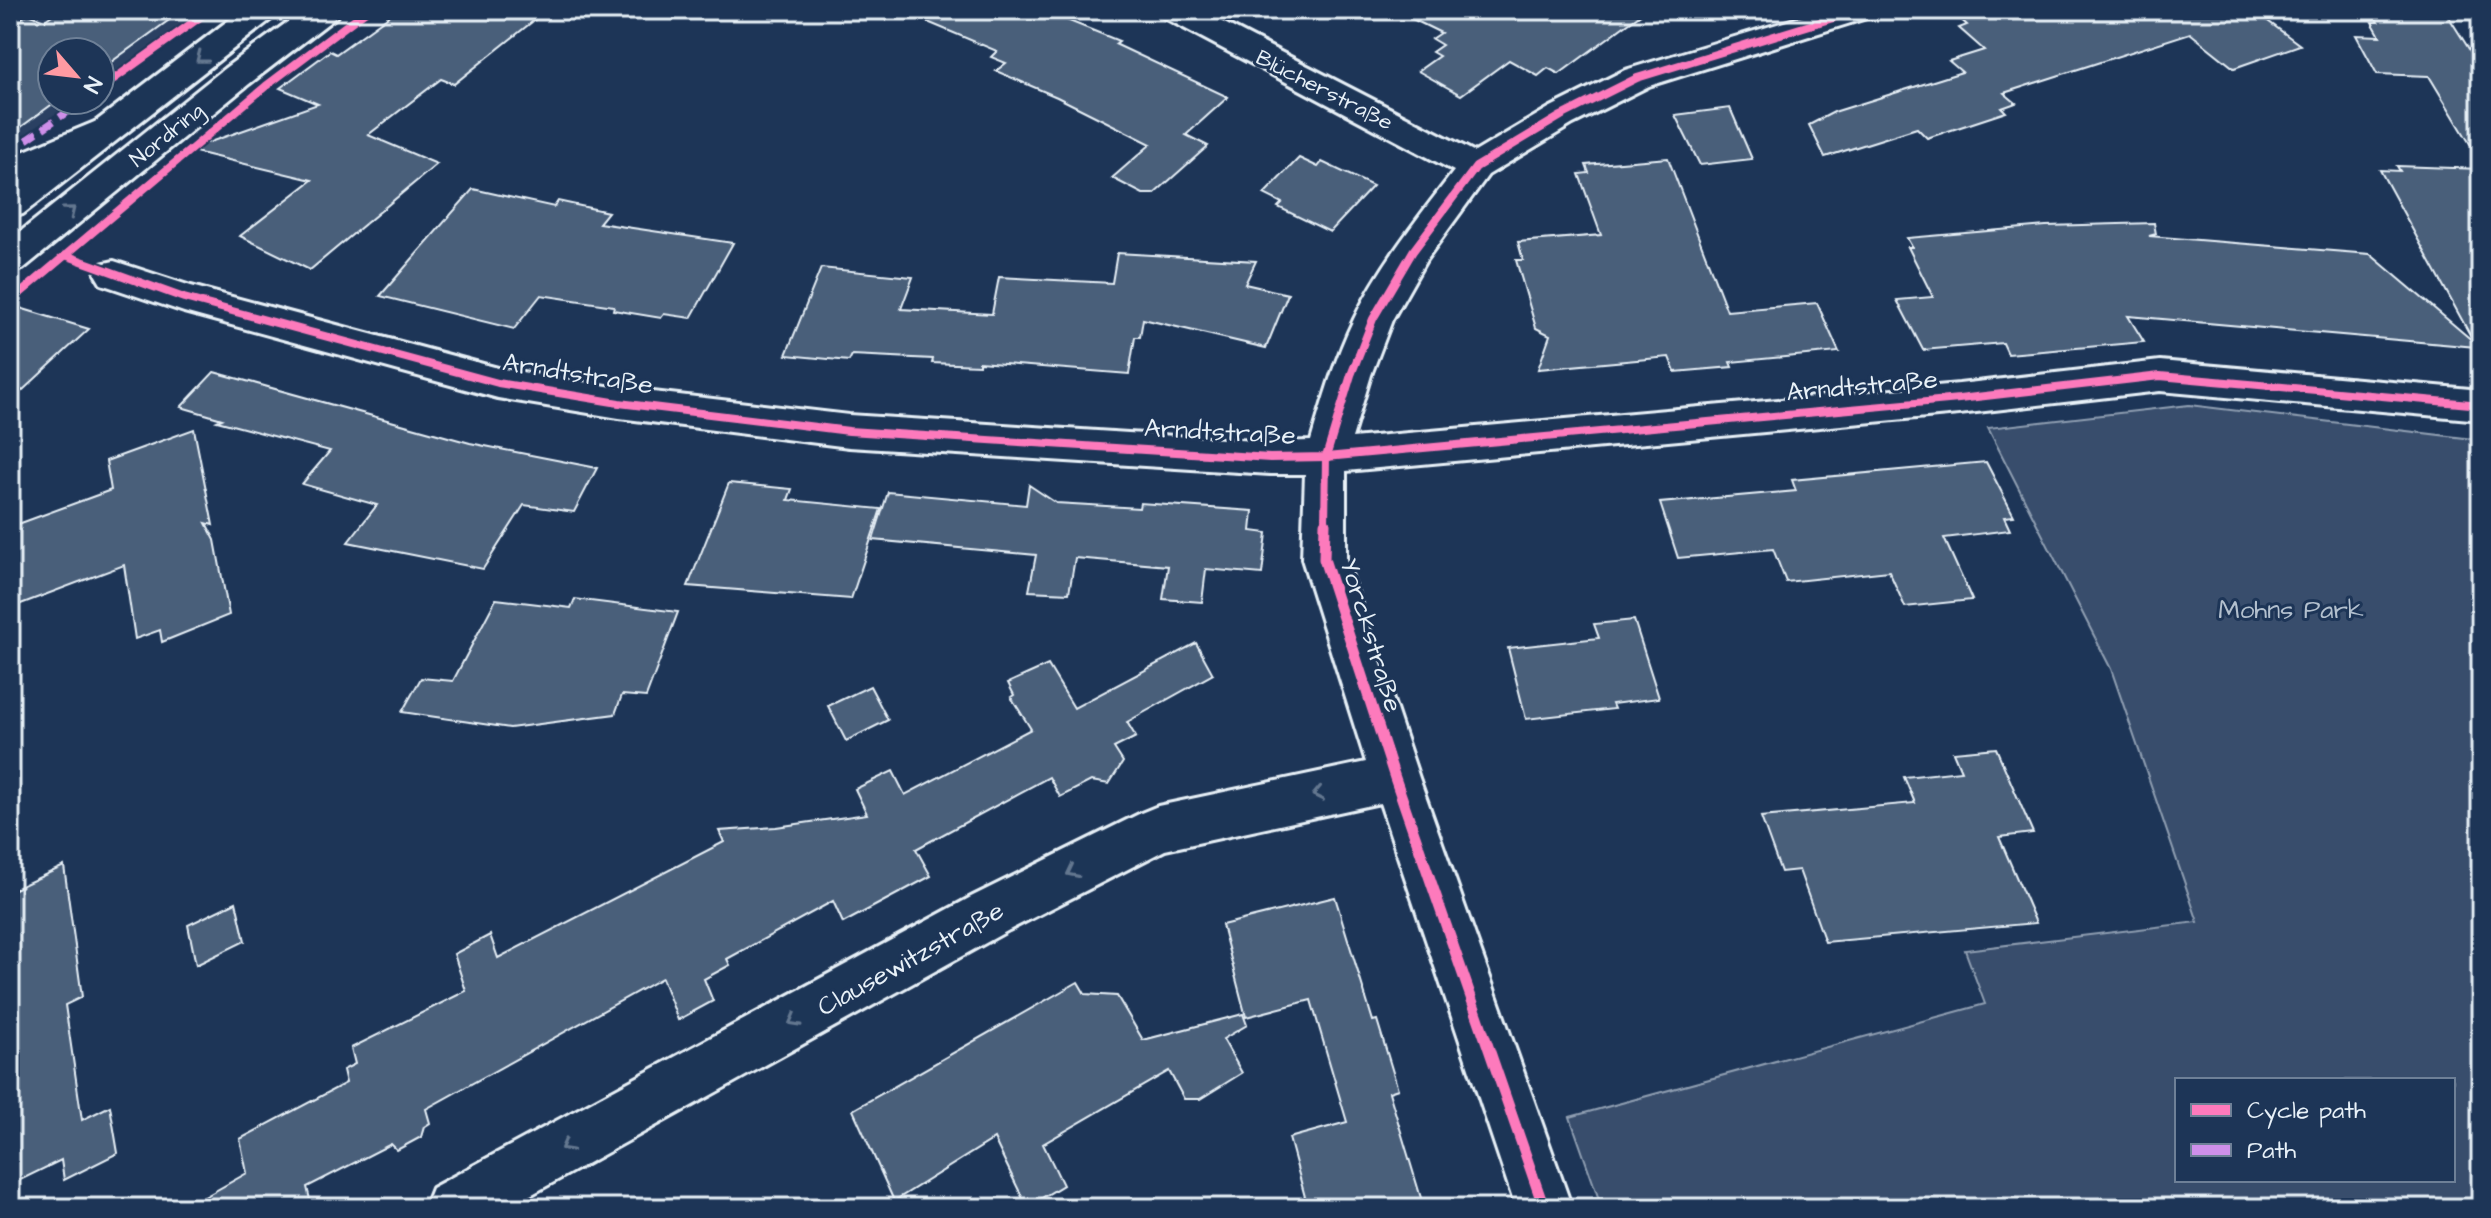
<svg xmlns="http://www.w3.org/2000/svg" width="2491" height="1218" viewBox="0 0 2491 1218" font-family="'Architects Daughter',sans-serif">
<rect width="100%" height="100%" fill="#1d3557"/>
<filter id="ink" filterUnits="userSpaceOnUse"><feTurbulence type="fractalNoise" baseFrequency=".0125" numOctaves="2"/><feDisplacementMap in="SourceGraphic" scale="16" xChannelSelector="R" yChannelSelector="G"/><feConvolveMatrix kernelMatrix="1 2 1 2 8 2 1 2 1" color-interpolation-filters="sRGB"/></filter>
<g filter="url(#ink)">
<polygon fill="#2a4162" points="10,10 203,10 100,83 100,52 52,52 52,100 76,100 10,144"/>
<path fill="#374d6c" stroke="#909fb2" stroke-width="2" fill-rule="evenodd" d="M2189,405L2481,440V1208H1602L1570,1117L1985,1004L1965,950L2198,922L2111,669L1988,428ZM2177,1080H2453V1180H2177Z"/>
<g fill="#495e7a" stroke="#e8f1f8" stroke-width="2">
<polygon points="59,10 79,17 88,10 183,10 100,70 100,52 52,52 52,100 58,100 10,135 10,26 28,14 45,20"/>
<polygon points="397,10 547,10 454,84 441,79 368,135 437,164 310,270 240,236 312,180 187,150 318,104 280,88 330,51 336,54"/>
<polygon points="899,10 1042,10 1119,41 1115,44 1228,97 1186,135 1208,146 1154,194 1143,194 1112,178 1151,144 1057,97 996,71 1006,63 991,57 997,51"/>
<polygon points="1394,10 1646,10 1559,74 1548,68 1538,76 1509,60 1461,95 1418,71 1439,56 1432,52 1442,45 1432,39 1441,33"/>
<polygon points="1950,10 2253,10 2300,45 2234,68 2190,33 2004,93 2016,103 2002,108 2006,112 1927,138 1917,128 1825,157 1809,125 1834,112 1962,72 1949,61 1984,50 1959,28 1967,25"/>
<polygon points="2371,10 2445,11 2481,68 2481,162 2429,76 2377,74 2356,35 2380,36 2372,22 2378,22"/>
<polygon points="1730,108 1752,159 1700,165 1675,115"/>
<polygon points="1299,158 1318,167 1322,162 1373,186 1330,232 1278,207 1282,203 1264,194"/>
<polygon points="1668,158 1727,311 1817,303 1839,352 1730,362 1732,367 1675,372 1669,357 1538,369 1550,335 1536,328 1516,260 1523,260 1518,242 1601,235 1579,174 1589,173 1586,165"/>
<polygon points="2397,166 2481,169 2481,356 2476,347 2128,316 2144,342 2008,354 2003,343 1923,350 1897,300 1933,297 1908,247 1912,247 1907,238 2046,226 2154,223 2156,234 2149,236 2370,254 2474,342 2380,170 2400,171"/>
<polygon points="473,189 554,207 558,201 608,212 599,223 733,243 691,318 664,314 661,318 613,310 614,306 541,295 514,329 380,296"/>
<polygon points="1117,253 1256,261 1245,284 1288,294 1266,348 1143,319 1140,337 1135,337 1129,374 979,362 979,365 932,363 933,359 852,355 849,361 786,355 821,268 913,277 901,309 992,314 999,277 1112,283"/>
<polygon points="10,305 89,329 10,402"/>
<polygon points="214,372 470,443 597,468 574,512 524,505 483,569 348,542 377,505 302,484 330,451 217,421 222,419 181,407"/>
<polygon points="194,429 213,525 206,523 215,540 229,615 162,642 160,630 135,639 124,565 10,608 10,527 111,490 106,461"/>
<polygon points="1986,462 2014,516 2004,517 2010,530 1944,538 1972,600 1905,607 1889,571 1786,582 1773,549 1678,558 1660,503 1796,491 1792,480"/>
<polygon points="729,483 792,489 788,500 881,509 851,599 688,586"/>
<polygon points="1029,485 1056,503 1139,508 1140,503 1253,511 1251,531 1267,533 1262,574 1206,569 1202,602 1163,599 1168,566 1075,558 1069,593 1029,591 1036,555 873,540 888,492 1026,505"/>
<polygon points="496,599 571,608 575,599 678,612 646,697 622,695 615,714 510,728 402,712 421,678 453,681"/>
<polygon points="1634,620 1659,698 1612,704 1614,709 1526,719 1508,648 1599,638 1594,624"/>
<polygon points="1196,643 1213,674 1127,722 1136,737 1114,748 1123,762 1109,784 1091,781 1060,797 1049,777 916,849 931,876 843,923 833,901 727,959 730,965 704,979 713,1001 678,1020 662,978 426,1109 430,1123 424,1127 421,1137 397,1150 391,1144 307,1187 312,1208 185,1208 247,1173 240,1139 346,1083 343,1070 355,1064 351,1048 466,991 454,954 490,935 498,958 724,842 719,831 776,827 867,814 855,789 893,771 905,795 1031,729 1011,697 1014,695 1008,683 1048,665 1074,708"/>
<polygon points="870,686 888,720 846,741 828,706"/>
<polygon points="1996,748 2033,833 1999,837 2036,923 1825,942 1799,870 1781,872 1761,817 1915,803 1904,777 1961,771 1953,752"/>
<polygon points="64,866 82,997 65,1005 82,1120 110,1106 118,1153 64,1180 61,1160 10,1185 10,891"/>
<polygon points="1335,897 1373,1021 1377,1020 1398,1089 1389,1092 1424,1208 1308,1208 1289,1138 1347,1122 1311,1000 1246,1017 1222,925"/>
<polygon points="236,902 245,941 196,965 188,925"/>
<polygon points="1078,982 1085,994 1117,996 1143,1040 1243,1014 1247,1025 1223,1039 1242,1073 1200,1099 1184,1099 1169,1071 1043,1144 1063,1185 1027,1207 994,1139 894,1201 853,1110"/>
</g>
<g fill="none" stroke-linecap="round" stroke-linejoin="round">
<g stroke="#e8f1f8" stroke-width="6">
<g id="minor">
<path d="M1158,10H1199L1475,152L1549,108L1625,70L1824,10H1875L1870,17L1649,86L1573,124L1488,175L1426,260L1392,320L1371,375L1352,438L1959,384L2160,361L2481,390V420L2160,391L1959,414L1346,471V559L1419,778L1572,1208H1516L1380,803L1165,850L1009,930L507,1208H424L432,1188L973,896L1141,813L1158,806L1366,762L1302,559L1305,474H1270L849,447L619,418L498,398L184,312L101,284L95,274L101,264L114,261L191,286L498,368L619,388L849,415L1270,442L1311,441C1323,400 1335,358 1354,319C1380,265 1418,218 1454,171L1163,17Z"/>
<polygon points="114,114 126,117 131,125 126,133 10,183 10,157"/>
</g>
</g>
<g stroke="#e8f1f8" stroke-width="6">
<g id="primary">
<polygon points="242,10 279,10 274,17 23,214 10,217 10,187"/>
<polygon points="304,10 341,10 336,17 249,84 23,269 10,273 10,240 225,68"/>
</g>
</g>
<use href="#minor" fill="#1d3557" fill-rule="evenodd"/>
<use href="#primary" fill="#1d3557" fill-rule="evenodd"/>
<polyline stroke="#ce8fe9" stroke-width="7" stroke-dasharray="13 7" stroke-linecap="butt" points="10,151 85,100"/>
<g stroke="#1d3557" stroke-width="12">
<g id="cycleway-far1">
<polyline points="100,89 210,10"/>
<polyline points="65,255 184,298 498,383 619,403 849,431 1270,458 1326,457 1959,399 2160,376 2481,405"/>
<polyline points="10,302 266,86 367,10"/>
<polyline points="1325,525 1326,457 1351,375 1373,319 1413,251 1476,167 1561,116 1637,78 1859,10"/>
</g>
</g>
<g stroke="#1d3557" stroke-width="16">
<polyline id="cycleway" points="1325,523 1324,559 1395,778 1544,1208"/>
</g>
<use href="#cycleway-far1" stroke="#fd7abc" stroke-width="8"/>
<use href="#cycleway" stroke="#fd7abc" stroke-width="11"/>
</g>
<defs><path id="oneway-chevron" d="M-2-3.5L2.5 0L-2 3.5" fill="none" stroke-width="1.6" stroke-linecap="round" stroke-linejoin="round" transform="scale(2)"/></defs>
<g stroke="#64778f">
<use href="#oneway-chevron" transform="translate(201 58) rotate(142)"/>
<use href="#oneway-chevron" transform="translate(70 211) rotate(-39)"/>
<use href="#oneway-chevron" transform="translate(1318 794) rotate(168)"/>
<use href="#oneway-chevron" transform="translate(1072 872) rotate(153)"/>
<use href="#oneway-chevron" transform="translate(794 1021) rotate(151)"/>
<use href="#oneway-chevron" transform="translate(566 1146) rotate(151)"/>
</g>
</g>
<g text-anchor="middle" stroke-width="6" stroke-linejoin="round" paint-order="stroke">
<g font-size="22" fill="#e8f1f8" stroke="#1d3557">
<text transform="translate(1325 89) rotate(27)" y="8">Blücherstraße</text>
<text transform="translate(166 134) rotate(-39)" y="8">Nordring</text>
</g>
<g font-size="26" fill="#e8f1f8" stroke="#1d3557">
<text transform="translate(578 373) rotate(9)" y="9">Arndtstraße</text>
<text transform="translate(1862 385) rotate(-5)" y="9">Arndtstraße</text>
<text transform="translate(1220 431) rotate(3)" y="9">Arndtstraße</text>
<text transform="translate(1372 635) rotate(73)" y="9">Yorckstraße</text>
<text transform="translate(910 958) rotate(-29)" y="9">Clausewitzstraße</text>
</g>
<g font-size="26" fill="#b3c0ce" stroke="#1d3557">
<text x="2291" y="618">Mohns Park</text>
</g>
</g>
<rect width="2491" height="1218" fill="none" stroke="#1d3557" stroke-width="40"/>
<rect x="20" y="20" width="2451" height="1178" fill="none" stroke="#e8f1f8" stroke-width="3" filter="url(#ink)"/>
<rect x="2175" y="1078" width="280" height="104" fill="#1d3557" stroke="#6e8097" stroke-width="2"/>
<rect x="2191" y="1104" width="40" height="12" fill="#fd7abc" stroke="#6e8097" stroke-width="2"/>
<text x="2247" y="1118" font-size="24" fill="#e8f1f8">Cycle path</text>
<rect x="2191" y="1144" width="40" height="12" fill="#ce8fe9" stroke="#6e8097" stroke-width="2"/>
<text x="2247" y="1158" font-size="24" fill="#e8f1f8">Path</text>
<g transform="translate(76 76) rotate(118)"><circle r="38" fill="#1d3557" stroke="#6e8097" stroke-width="2"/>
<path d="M0-6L14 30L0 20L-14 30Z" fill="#ff9aa2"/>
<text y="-12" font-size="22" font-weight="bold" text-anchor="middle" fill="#e8f1f8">N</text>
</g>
</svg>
